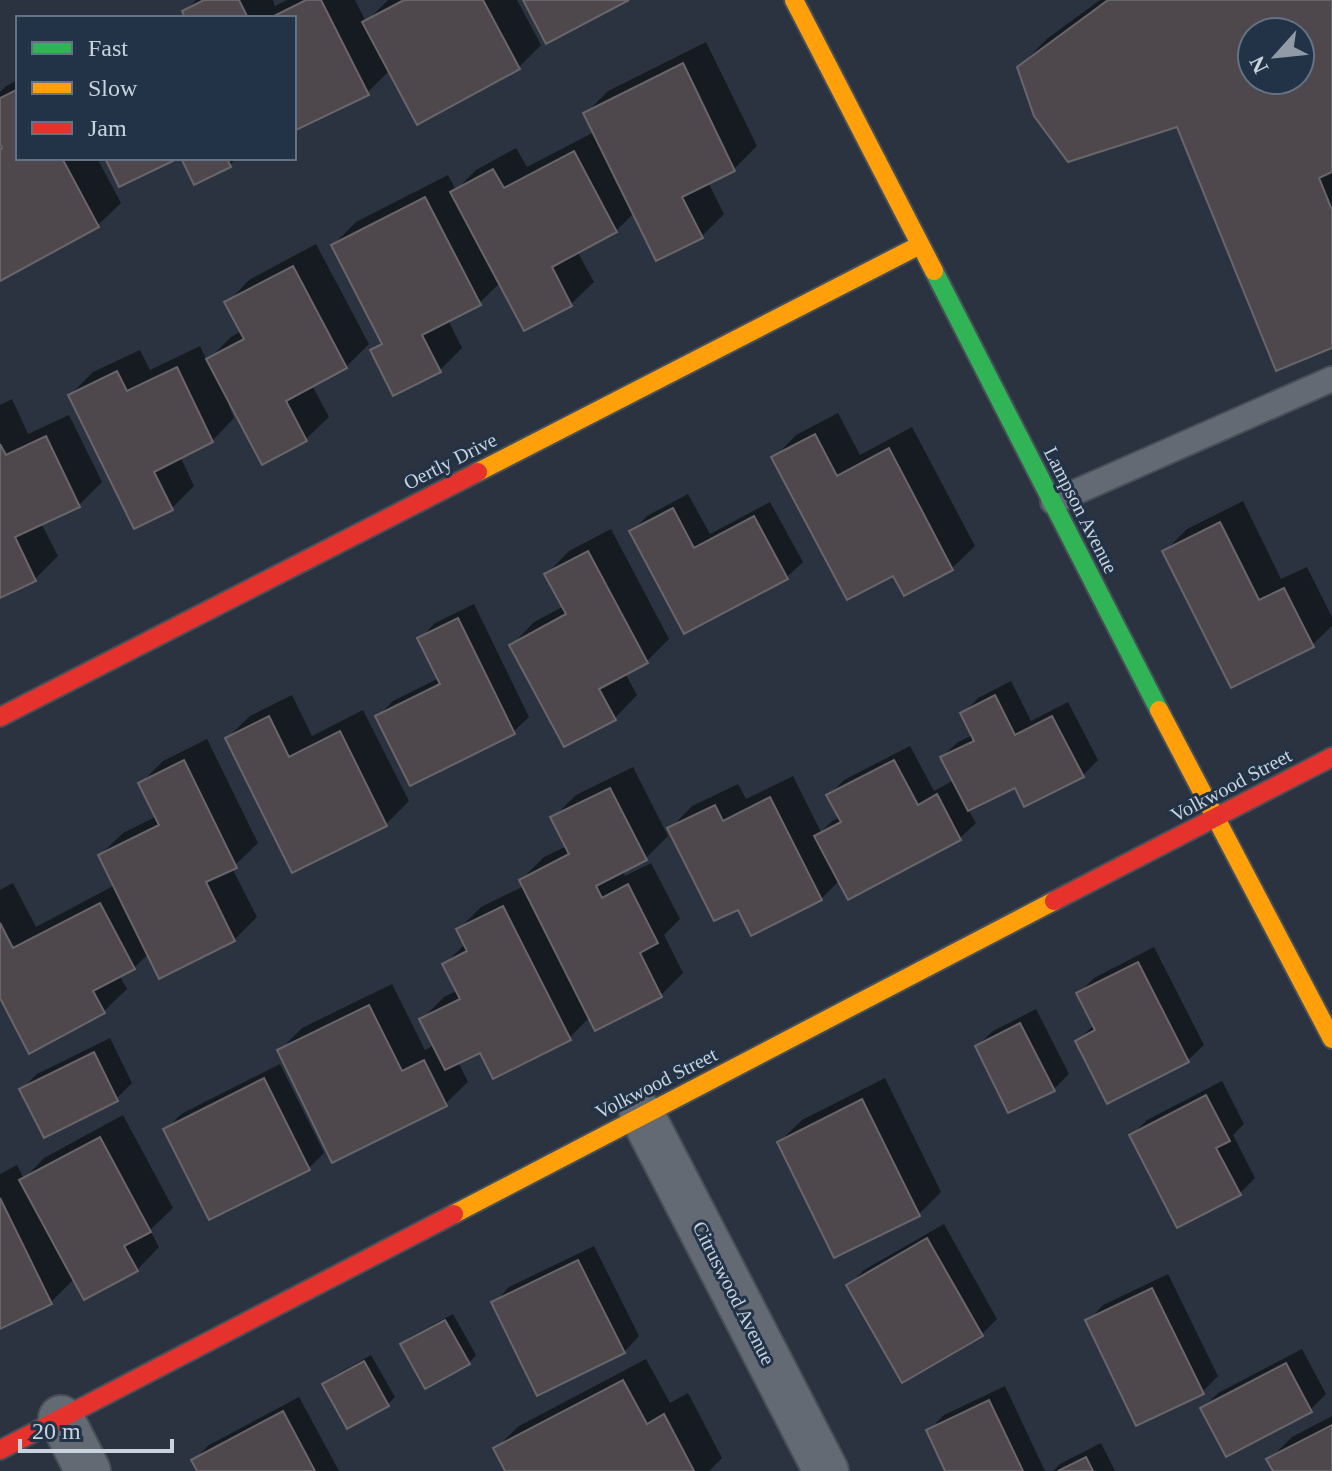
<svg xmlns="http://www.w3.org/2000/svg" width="1332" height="1471" viewBox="0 0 1332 1471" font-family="'Times New Roman',serif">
<rect width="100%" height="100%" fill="#2a333f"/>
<g fill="#0007" fill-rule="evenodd">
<polygon points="196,0 273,0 275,6 287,0 355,0 366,22 388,0 517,0 541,45 519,67 390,70 367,93 294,129 294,18 187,18 184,12"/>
<path d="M1100,0H1332V346L1178,125L1019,67L1048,38ZM1252,32H1300V80H1252Z"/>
<polygon points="706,42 757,146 734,169 708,182 724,214 702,236 634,213 616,231 577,251 594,282 571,304 501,282 479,303 448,320 462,348 439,371 372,351 382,341 333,245 356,222 448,175 456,190 476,170 516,148 527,167 594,132 585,114 608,91"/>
<polygon points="18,80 18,158 97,158 121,203 98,225 0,278 0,92 6,86"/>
<polygon points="183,158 237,158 230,165 195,182"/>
<polygon points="316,244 369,344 346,367 312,385 329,417 306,439 263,462 232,404 229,406 234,418 212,441 180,456 194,486 171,509 70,395 93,372 140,350 150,370 200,346 207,361 231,337 242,331 227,303 249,280"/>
<polygon points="12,399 28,434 69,415 102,482 79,505 41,523 58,556 35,579 0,596 0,405"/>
<polygon points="838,413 860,455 912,427 975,546 952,568 894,573 774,458 796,435"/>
<polygon points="688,494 710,534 770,502 803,562 787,577 685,631 632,532 647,516"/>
<polygon points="1243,501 1281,579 1307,567 1332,617 1332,626 1312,645 1165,551 1187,529"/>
<polygon points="611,529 669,639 647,661 625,673 637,695 615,718 512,645 534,622 564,606 547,574 569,551"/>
<polygon points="474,604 529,717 513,732 378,716 393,701 439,678 420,639 435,623"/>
<polygon points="1011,681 1031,721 1068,702 1098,760 1082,776 1016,785 968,809 976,823 960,838 849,897 840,880 821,899 739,907 670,829 692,806 738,784 746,799 793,776 821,832 832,821 840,817 829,795 844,780 910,746 934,791 954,780 942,757 958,742 973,735 963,714 978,698"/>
<polygon points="292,695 312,736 363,710 409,801 386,824 293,870 227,738 250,716"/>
<polygon points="207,739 258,843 232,868 257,917 234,940 149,953 134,968 119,975 127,989 104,1011 30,1051 0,994 0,890 13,883 36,927 115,885 100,855 123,833 157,816 140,784 163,761"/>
<polygon points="633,767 668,836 645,859 622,870 625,876 651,863 680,919 664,935 683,973 661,995 590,1017 569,1038 481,1051 458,1062 468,1082 445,1104 279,1051 302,1028 392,984 425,1050 434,1045 421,1020 444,997 458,990 445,964 466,943 459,929 481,907 524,886 521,880 544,857 567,846 553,818 576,795"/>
<polygon points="1154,947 1204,1045 1188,1060 1108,1101 1077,1041 1093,1026 1079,993 1094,978"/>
<polygon points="1036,1009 1069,1074 1054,1089 977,1046 993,1031"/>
<polygon points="110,1038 132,1083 116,1099 22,1089 37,1074"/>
<polygon points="280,1064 324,1153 309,1168 166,1129 181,1114"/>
<polygon points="885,1078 941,1192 919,1214 779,1142 802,1120"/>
<polygon points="1222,1081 1244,1124 1233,1135 1255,1178 1240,1193 1131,1136 1147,1120"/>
<polygon points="123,1115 173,1208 150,1230 159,1247 137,1270 74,1279 51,1302 0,1327 0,1174 17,1165 24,1179 44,1158"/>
<polygon points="944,1224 997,1319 982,1334 848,1286 864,1270"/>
<polygon points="594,1246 639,1336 624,1352 494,1303 509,1287"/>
<polygon points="1168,1274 1218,1376 1202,1392 1088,1321 1103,1305"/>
<polygon points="453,1314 476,1355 469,1363 403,1344 410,1337"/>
<polygon points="1302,1349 1326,1394 1310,1410 1203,1408 1218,1393"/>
<polygon points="371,1355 395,1397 387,1405 324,1384 332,1377"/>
<polygon points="646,1359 670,1403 688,1393 722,1458 709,1471 508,1471 496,1448 519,1426"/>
<polygon points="1005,1386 1045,1471 948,1471 928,1431 944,1415"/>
<polygon points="299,1397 339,1471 200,1471 194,1460 209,1445"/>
<polygon points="1332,1416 1332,1471 1275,1471 1269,1460 1292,1437"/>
<polygon points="1101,1443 1115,1471 1053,1471 1060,1464"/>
</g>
<g fill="#4e484d" stroke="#69666b" stroke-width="2" fill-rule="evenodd">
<polygon points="204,0 239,0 248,18 185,18 182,11"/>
<polygon points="306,0 321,0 369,95 294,131 294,18 270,18"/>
<polygon points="404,0 483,0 520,69 417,125 362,22"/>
<polygon points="523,0 629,0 546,44"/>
<path d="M1108,0H1332V172L1319,178L1332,210V348L1276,371L1177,127L1068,162L1034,116L1017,67ZM1252,32H1300V80H1252Z"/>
<polygon points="683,63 735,171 682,197 703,238 656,261 583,113"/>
<polygon points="18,89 18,158 62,158 99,227 0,281 0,149 2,148 0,144 0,98"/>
<polygon points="574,151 617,232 552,267 572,306 524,331 450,192 493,169 504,188"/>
<polygon points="105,158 179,158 119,187"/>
<polygon points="181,158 227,158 231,167 194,185"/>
<polygon points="425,197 481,305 422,335 441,372 393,396 370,350 382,344 331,245"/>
<polygon points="293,266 347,368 286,401 307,441 262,465 206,359 244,339 224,302"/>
<polygon points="177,367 213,442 154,472 173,510 134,529 68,395 117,371 127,391"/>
<polygon points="815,434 837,476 889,448 953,570 904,596 893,576 847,600 771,457"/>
<polygon points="46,436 80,507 15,537 36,581 0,598 0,444 6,455"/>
<polygon points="673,508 694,548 754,516 788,579 684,634 629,531"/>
<polygon points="1220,522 1259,600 1284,588 1314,647 1231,688 1162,551"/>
<polygon points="588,551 648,663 599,689 616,720 564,747 509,645 566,614 544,574"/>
<polygon points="458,618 515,734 410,786 375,716 440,684 417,638"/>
<polygon points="995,695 1015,735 1052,716 1084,777 1024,807 1015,788 968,811 940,757 974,741 960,713"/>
<polygon points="269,716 289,757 340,731 387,826 292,873 225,738"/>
<polygon points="184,760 237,868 206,882 235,941 159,979 98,855 159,825 138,783"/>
<polygon points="894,760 918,805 937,794 961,840 848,900 814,836 841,822 826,795"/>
<polygon points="610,788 647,860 596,886 602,898 628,884 658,943 640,953 662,997 595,1031 519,880 569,854 550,817"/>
<polygon points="770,797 822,900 751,936 738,910 714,921 667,828 715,805 723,821"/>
<polygon points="100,903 135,969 93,991 105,1013 29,1054 0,998 0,923 13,948"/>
<polygon points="503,906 571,1040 493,1079 480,1053 445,1070 419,1019 460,999 442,964 467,951 456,929"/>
<polygon points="1138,962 1189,1062 1107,1104 1075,1041 1095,1030 1076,993"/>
<polygon points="369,1005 402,1071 424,1060 447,1106 332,1163 277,1050"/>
<polygon points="1020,1023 1055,1091 1008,1113 975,1046"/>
<polygon points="94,1052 118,1101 44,1138 19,1089"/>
<polygon points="264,1078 310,1170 209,1220 163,1129"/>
<polygon points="1206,1095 1230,1141 1216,1148 1241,1195 1177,1228 1129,1135"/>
<polygon points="862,1099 920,1216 834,1258 777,1142"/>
<polygon points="100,1137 151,1232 124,1246 138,1271 84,1300 19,1180"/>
<polygon points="0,1198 52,1304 0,1329"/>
<polygon points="927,1238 983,1336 902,1383 846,1285"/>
<polygon points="578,1260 625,1353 537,1396 491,1302"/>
<polygon points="1152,1288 1204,1394 1136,1426 1085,1320"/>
<polygon points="445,1320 470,1364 425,1389 400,1344"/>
<polygon points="364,1361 389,1406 347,1429 322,1384"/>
<polygon points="1286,1363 1312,1412 1226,1457 1200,1408"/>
<polygon points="623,1380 647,1424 664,1414 694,1471 505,1471 493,1448"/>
<polygon points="989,1400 1023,1471 945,1471 926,1430"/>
<polygon points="283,1411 315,1471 197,1471 191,1460"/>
<polygon points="1332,1425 1332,1471 1273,1471 1266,1459"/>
<polygon points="1086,1457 1093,1471 1058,1471"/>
</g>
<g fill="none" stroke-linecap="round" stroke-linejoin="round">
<g stroke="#475059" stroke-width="28">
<polyline id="lane" points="1053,502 1332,379"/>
</g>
<g stroke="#475059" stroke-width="48">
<g id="street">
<polyline points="642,1115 826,1471"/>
<polyline points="61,1418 88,1471"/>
</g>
</g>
<g stroke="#475059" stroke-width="22">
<polyline id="fast" points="934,271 1159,710"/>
</g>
<g stroke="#475059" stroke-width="22">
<g id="slow">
<polyline points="794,0 934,271"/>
<polyline points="478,472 920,245"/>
<polyline points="1159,710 1332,1039"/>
<polyline points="454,1214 1054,901"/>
</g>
</g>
<g stroke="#475059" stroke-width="22">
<g id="jam">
<polyline points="0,717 478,472"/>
<polyline points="1054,901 1332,757"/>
<polyline points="0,1450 454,1214"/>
</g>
</g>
<use href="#lane" stroke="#636a74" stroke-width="24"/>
<use href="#street" stroke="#636a74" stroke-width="44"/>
<use href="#fast" stroke="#30b455" stroke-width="18"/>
<use href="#slow" stroke="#ff9f0a" stroke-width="18"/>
<use href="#jam" stroke="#e5322d" stroke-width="18"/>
</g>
<g text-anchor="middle" stroke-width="6" stroke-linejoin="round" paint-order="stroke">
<g font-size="20" fill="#c9d3e0" stroke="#223247">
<text transform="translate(450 461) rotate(-27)" y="7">Oertly Drive</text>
<text transform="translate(1081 510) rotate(63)" y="7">Lampson Avenue</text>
<text transform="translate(1231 785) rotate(-28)" y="7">Volkwood Street</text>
<text transform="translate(656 1083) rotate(-27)" y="7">Volkwood Street</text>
<text transform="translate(734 1293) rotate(63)" y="7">Citruswood Avenue</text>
</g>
</g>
<rect x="16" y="16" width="280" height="144" fill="#223247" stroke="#657284" stroke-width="2"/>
<rect x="32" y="42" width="40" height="12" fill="#30b455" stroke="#657284" stroke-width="2"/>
<text x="88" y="56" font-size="24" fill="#c9d3e0">Fast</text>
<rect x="32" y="82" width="40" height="12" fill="#ff9f0a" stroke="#657284" stroke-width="2"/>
<text x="88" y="96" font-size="24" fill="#c9d3e0">Slow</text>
<rect x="32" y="122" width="40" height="12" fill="#e5322d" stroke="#657284" stroke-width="2"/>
<text x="88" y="136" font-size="24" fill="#c9d3e0">Jam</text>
<g transform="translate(1276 56) rotate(243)"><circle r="38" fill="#223247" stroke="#657284" stroke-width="2"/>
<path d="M0-6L14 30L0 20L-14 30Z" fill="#919ba8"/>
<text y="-12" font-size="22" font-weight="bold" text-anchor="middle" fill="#c9d3e0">N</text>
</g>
<path d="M20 1439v12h152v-12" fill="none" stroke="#c9d3e0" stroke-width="4"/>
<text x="32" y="1439" font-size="24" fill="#c9d3e0" stroke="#223247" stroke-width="6" paint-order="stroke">20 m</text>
</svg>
